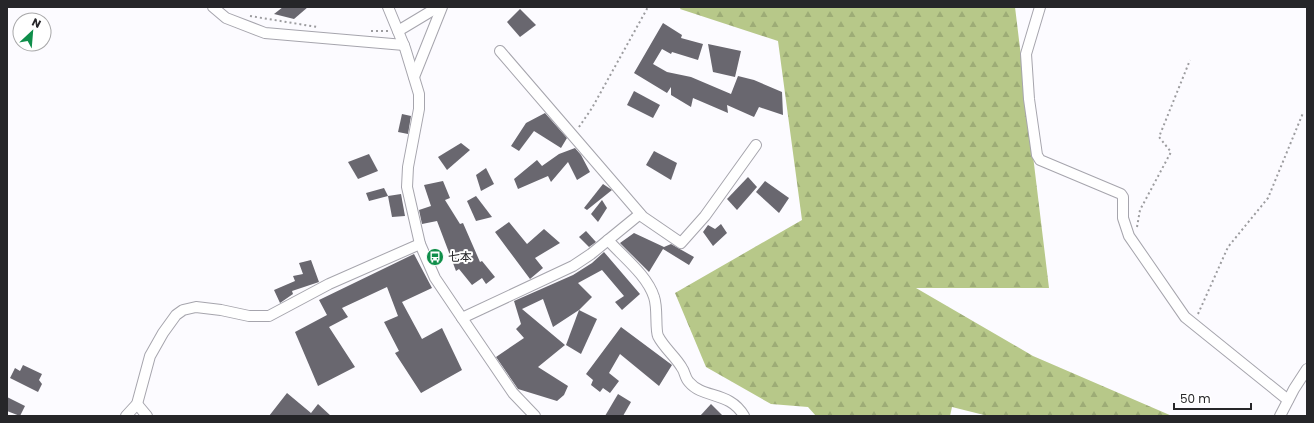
<svg xmlns="http://www.w3.org/2000/svg" width="1314" height="423" viewBox="0 0 1314 423" font-family="Poppins,'Noto Sans JP',sans-serif">
<defs>
<pattern id="forest-firs" width="22" height="20" patternUnits="userSpaceOnUse"><rect width="22" height="20" fill="#b7c889"/><path d="M5 1l3.5 6h-7zM16 11l3.5 6h-7z" fill="#9dac76"/></pattern>
</defs>
<rect width="100%" height="100%" fill="#fcfbff"/>
<polygon fill="url(#forest-firs)" points="681,7 1015,7 1049,288 916,288 1033,356 1172,416 988,416 952,407 950,416 816,416 808,407 771,404 706,367 675,293 802,220 778,41 680,9"/>
<g fill="#69676f">
<polygon points="283,7 308,7 294,19 274,14"/>
<polygon points="520,9 536,25 520,37 507,22"/>
<polygon points="663,23 682,35 681,38 703,44 698,60 672,52 671,54 662,49 653,64 667,72 691,77 731,94 738,76 754,80 782,92 783,115 759,107 754,117 727,105 728,113 693,98 691,107 671,95 671,87 667,93 634,73"/>
<polygon points="708,44 741,51 735,77 713,72"/>
<polygon points="634,91 660,105 653,118 627,105"/>
<polygon points="545,113 567,138 561,148 534,131 519,151 511,146 526,123"/>
<polygon points="402,114 411,116 408,134 398,132"/>
<polygon points="461,143 470,150 447,170 438,157"/>
<polygon points="575,148 581,155 590,172 577,180 568,162 551,182 548,176 518,189 514,179 537,160 542,166 559,154"/>
<polygon points="654,151 677,163 671,180 646,165"/>
<polygon points="369,154 378,171 358,179 348,162"/>
<polygon points="486,168 494,184 481,191 476,175"/>
<polygon points="748,177 757,187 737,210 727,199"/>
<polygon points="443,181 450,198 445,200 460,224 463,223 480,262 482,261 495,277 486,284 482,278 472,285 459,269 456,271 437,221 422,224 419,210 431,206 424,185"/>
<polygon points="765,181 789,198 779,213 756,192"/>
<polygon points="603,184 612,190 587,210 584,208"/>
<polygon points="384,188 388,196 369,201 366,193"/>
<polygon points="401,194 405,216 392,217 388,196"/>
<polygon points="476,196 492,217 476,221 467,201"/>
<polygon points="602,200 607,208 598,222 591,214"/>
<polygon points="509,222 527,244 544,229 560,243 535,258 543,268 530,279 495,232"/>
<polygon points="721,224 727,233 713,246 703,232 708,225 715,229"/>
<polygon points="586,231 596,242 589,247 579,237"/>
<polygon points="634,233 664,247 671,244 694,257 689,265 663,249 649,272 620,243"/>
<polygon points="604,252 640,294 622,310 615,302 624,296 602,270 578,283 592,297 579,310 553,327 543,299 522,309 565,345 538,367 568,386 564,395 557,401 518,389 496,357 524,338 516,329 521,324 514,301 573,275 592,263"/>
<polygon points="414,254 432,288 402,302 422,339 442,328 462,370 421,393 395,353 399,351 384,322 398,316 387,287 342,308 348,317 329,327 355,367 318,386 295,332 327,315 319,300"/>
<polygon points="311,260 319,282 292,291 293,294 280,303 274,290 295,281 293,276 303,274 299,263"/>
<polygon points="579,310 597,319 581,354 566,345"/>
<polygon points="621,327 672,365 659,386 620,354 609,373 619,381 610,393 603,388 600,392 591,385 593,380 586,374"/>
<polygon points="23,365 42,374 39,380 42,384 38,392 10,378 15,368 20,371"/>
<polygon points="287,393 311,413 318,404 331,416 269,416"/>
<polygon points="618,394 631,402 623,416 605,416"/>
<polygon points="7,397 25,406 20,416 7,411"/>
<polygon points="711,404 723,416 700,416"/>
</g>
<g fill="none" stroke-linecap="round" stroke-linejoin="round">
<g stroke="#a6a5ad" stroke-width="12">
<g id="minor">
<polyline points="213,7 226,18 265,33 404,45"/>
<polyline points="388,7 405,48 419,94 419,109 408,167 407,187 420,244 435,278 462,318 513,393 535,416"/>
<polyline points="1040,7 1026,54 1029,99 1037,155 1040,160 1121,194 1123,197 1123,218 1129,236 1185,317 1288,400"/>
<polyline points="398,31 438,7"/>
<polyline points="500,51 643,217 681,243 705,216 756,145"/>
<polyline points="414,77 442,7"/>
<path d="M608,240C623,257 647,275 654,297C658,308 655,329 658,336C664,348 676,357 682,368C685,372 685,378 689,382C703,399 730,391 744,416"/>
<polyline points="462,318 573,266 591,254 640,214"/>
<polyline points="137,404 147,416"/>
<polyline points="126,416 137,404 150,356 163,333 176,315 183,310 196,307 221,310 249,316 269,316 329,284 420,244"/>
<polyline points="1280,416 1294,389 1307,369"/>
</g>
</g>
<g stroke="#9c9c9f" stroke-width="2" stroke-dasharray="2 3" stroke-linecap="butt">
<polyline points="250,16 317,27"/>
<polyline points="371,31 388,31"/>
<polyline points="579,127 592,108 648,7"/>
<polyline points="1137,227 1140,210 1171,152 1159,137 1190,60"/>
<polyline points="1198,314 1228,247 1268,198 1303,113"/>
</g>
<use href="#minor" stroke="#fff" stroke-width="10"/>
</g>
<defs>
<g id="bus-disc" transform="scale(0.9)"><circle r="9.5" fill="#0f8e4a" stroke="#fff"/><path d="M-5-6H5V4H4V6H2V4H-2V6H-4V4H-5ZM-3.5-4V0h7V-4ZM-3.5 1.2v1.5H-2V1.2ZM2 1.2v1.5H3.5V1.2Z" fill="#fff"/></g>
</defs>
<g fill-rule="evenodd">
<use href="#bus-disc" x="435" y="257"/>
</g>
<g text-anchor="middle" stroke-width="4" stroke-linejoin="round" paint-order="stroke">
<g font-size="12" fill="#262629" stroke="#fff" text-anchor="start">
<text x="448" y="261">七本</text>
</g>
</g>
<rect width="1314" height="423" fill="none" stroke="#262629" stroke-width="16"/>
<g transform="translate(32 32) rotate(26)"><circle r="19" fill="#ffffff" stroke="#a8a8a9"/>
<path d="M0-3L7 15L0 10L-7 15Z" fill="#0f8e4a"/>
<text y="-6" font-size="11" font-weight="bold" text-anchor="middle" fill="#262629">N</text>
</g>
<path d="M1174 403v6h77v-6" fill="none" stroke="#262629" stroke-width="2"/>
<text x="1180" y="403" font-size="12" fill="#262629" stroke="#ffffff" stroke-width="3" paint-order="stroke">50 m</text>
</svg>
